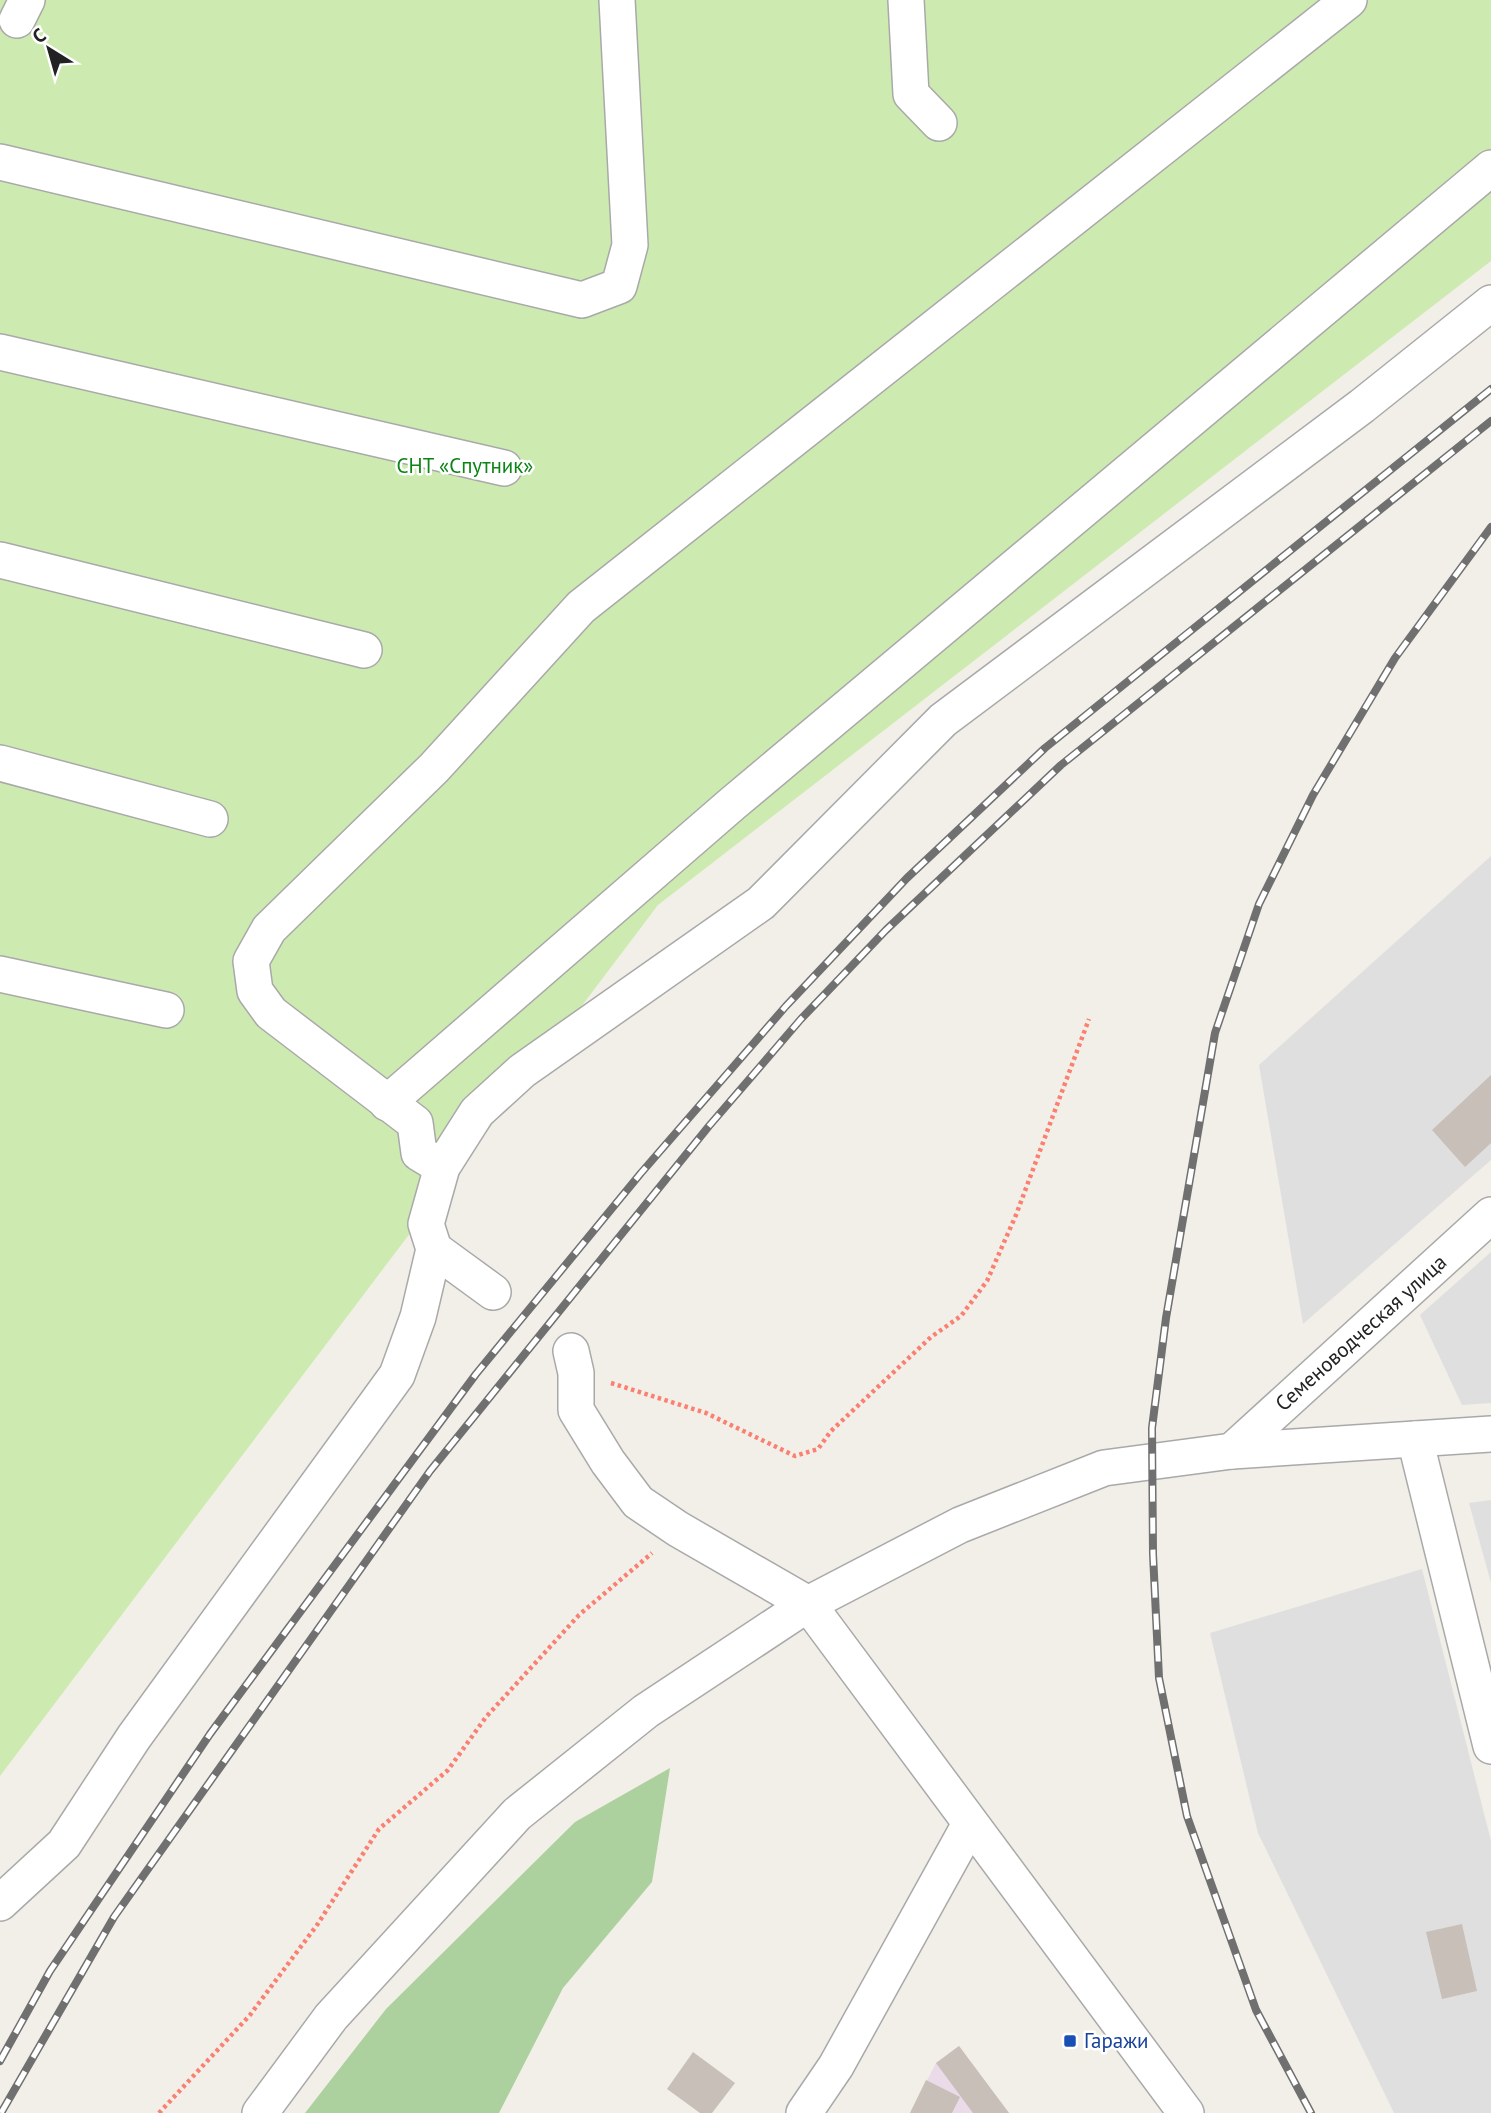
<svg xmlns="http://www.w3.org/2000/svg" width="1491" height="2113" viewBox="0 0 1491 2113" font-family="'PT Sans',sans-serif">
<rect width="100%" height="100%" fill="#f2efe9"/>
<g fill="#e0dfdf">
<polygon points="1491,856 1491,1160 1303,1324 1259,1065"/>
<polygon points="1491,1252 1491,1403 1462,1405 1420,1315"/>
<polygon points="1491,1500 1491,1583 1469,1503"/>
<polygon points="1422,1569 1491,1841 1491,2113 1394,2113 1258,1833 1210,1633"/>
</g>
<polygon fill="#ebdbe8" points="959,2046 1009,2113 910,2113 936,2063"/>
<polygon fill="#cdebb0" points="0,0 1491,0 1491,261 658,905 0,1776"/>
<polygon fill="#add19e" points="670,1768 652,1882 563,1988 499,2113 305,2113 386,2009 575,1822"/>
<g fill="#c7bfb8">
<polygon points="1491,1075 1491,1143 1465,1167 1432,1130"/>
<polygon points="1462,1924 1477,1991 1442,1999 1426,1932"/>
<polygon points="959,2046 1009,2113 973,2113 936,2063"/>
<polygon points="693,2052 735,2083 712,2113 700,2113 667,2089"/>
<polygon points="926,2080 960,2097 952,2113 910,2113"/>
</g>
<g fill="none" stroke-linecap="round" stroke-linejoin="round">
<g stroke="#a9a9a9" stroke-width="38">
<g id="minor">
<polyline points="906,0 911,94 939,123"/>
<polyline points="17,20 27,0"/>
<polyline points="0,162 582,300 619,286 630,245 617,0"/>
<polyline points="0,352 504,468"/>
<polyline points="0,560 364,650"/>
<polyline points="0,763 210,819"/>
<polyline points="0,974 166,1010"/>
<polyline points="387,1103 732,804 1491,168"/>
<polyline points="442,1167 419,1153 415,1123 271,1013 255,991 251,961 269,929 434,768 581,607 1349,0"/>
<polyline points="434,1249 493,1292"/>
<polyline points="571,1351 576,1373 576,1410 608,1462 638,1502 678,1529 808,1604 1186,2113"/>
<polyline points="1415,1439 1491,1746"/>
<polyline points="1232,1451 1491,1215"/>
<polyline points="0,1903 64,1844 134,1737 397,1375 418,1317 434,1249 426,1224 442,1167 477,1112 522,1071 761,903 943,720 1362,406 1491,303"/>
<polyline points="260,2113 331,2017 517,1814 646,1711 808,1604 960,1525 1104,1468 1232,1451 1491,1434"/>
<polyline points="804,2113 836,2066 970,1824"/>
</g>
</g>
<g stroke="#fa8072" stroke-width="4.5" stroke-dasharray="3.5 3.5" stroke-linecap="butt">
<polyline points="611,1383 706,1413 795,1456 818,1449 831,1431 931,1337 961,1316 987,1281 1016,1215 1089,1019"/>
<polyline points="159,2113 250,2015 317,1925 379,1829 448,1770 486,1717 579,1615 652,1553"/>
</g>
<use href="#minor" stroke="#fff" stroke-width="35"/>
<g stroke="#707070" stroke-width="8">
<g id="rail">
<polyline points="0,2061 50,1971 210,1734 476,1374 641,1173 786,1006 907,878 1045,748 1491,389"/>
<polyline points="1,2113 114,1917 430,1471 709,1126 801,1019 886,930 1061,765 1491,421"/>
<polyline points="1311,2113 1256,2010 1187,1816 1159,1678 1153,1554 1152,1428 1166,1318 1215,1033 1259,904 1313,795 1395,658 1491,527"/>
</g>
</g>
<use href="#rail" stroke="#fff" stroke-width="5" stroke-dasharray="16" stroke-linecap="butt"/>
</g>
<rect fill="#1a4fb4" stroke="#fff" stroke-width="2.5" x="1063" y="2034" width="14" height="14" rx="3.5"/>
<g text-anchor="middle" stroke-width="5" stroke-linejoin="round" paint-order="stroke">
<g font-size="21" fill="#0c8416" stroke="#fff">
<text x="465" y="473">СНТ «Спутник»</text>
</g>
<g font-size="21" fill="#222" stroke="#fff">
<text transform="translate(1361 1333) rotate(-42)" y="7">Семеноводческая улица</text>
</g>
<g font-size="21" fill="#164399" stroke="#fff" text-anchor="start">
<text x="1084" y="2048">Гаражи</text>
</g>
</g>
<g transform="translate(49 49) rotate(323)" stroke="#ffffff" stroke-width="5" paint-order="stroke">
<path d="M0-5L12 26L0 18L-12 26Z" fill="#222222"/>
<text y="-10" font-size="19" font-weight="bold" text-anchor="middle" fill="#222222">С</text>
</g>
</svg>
